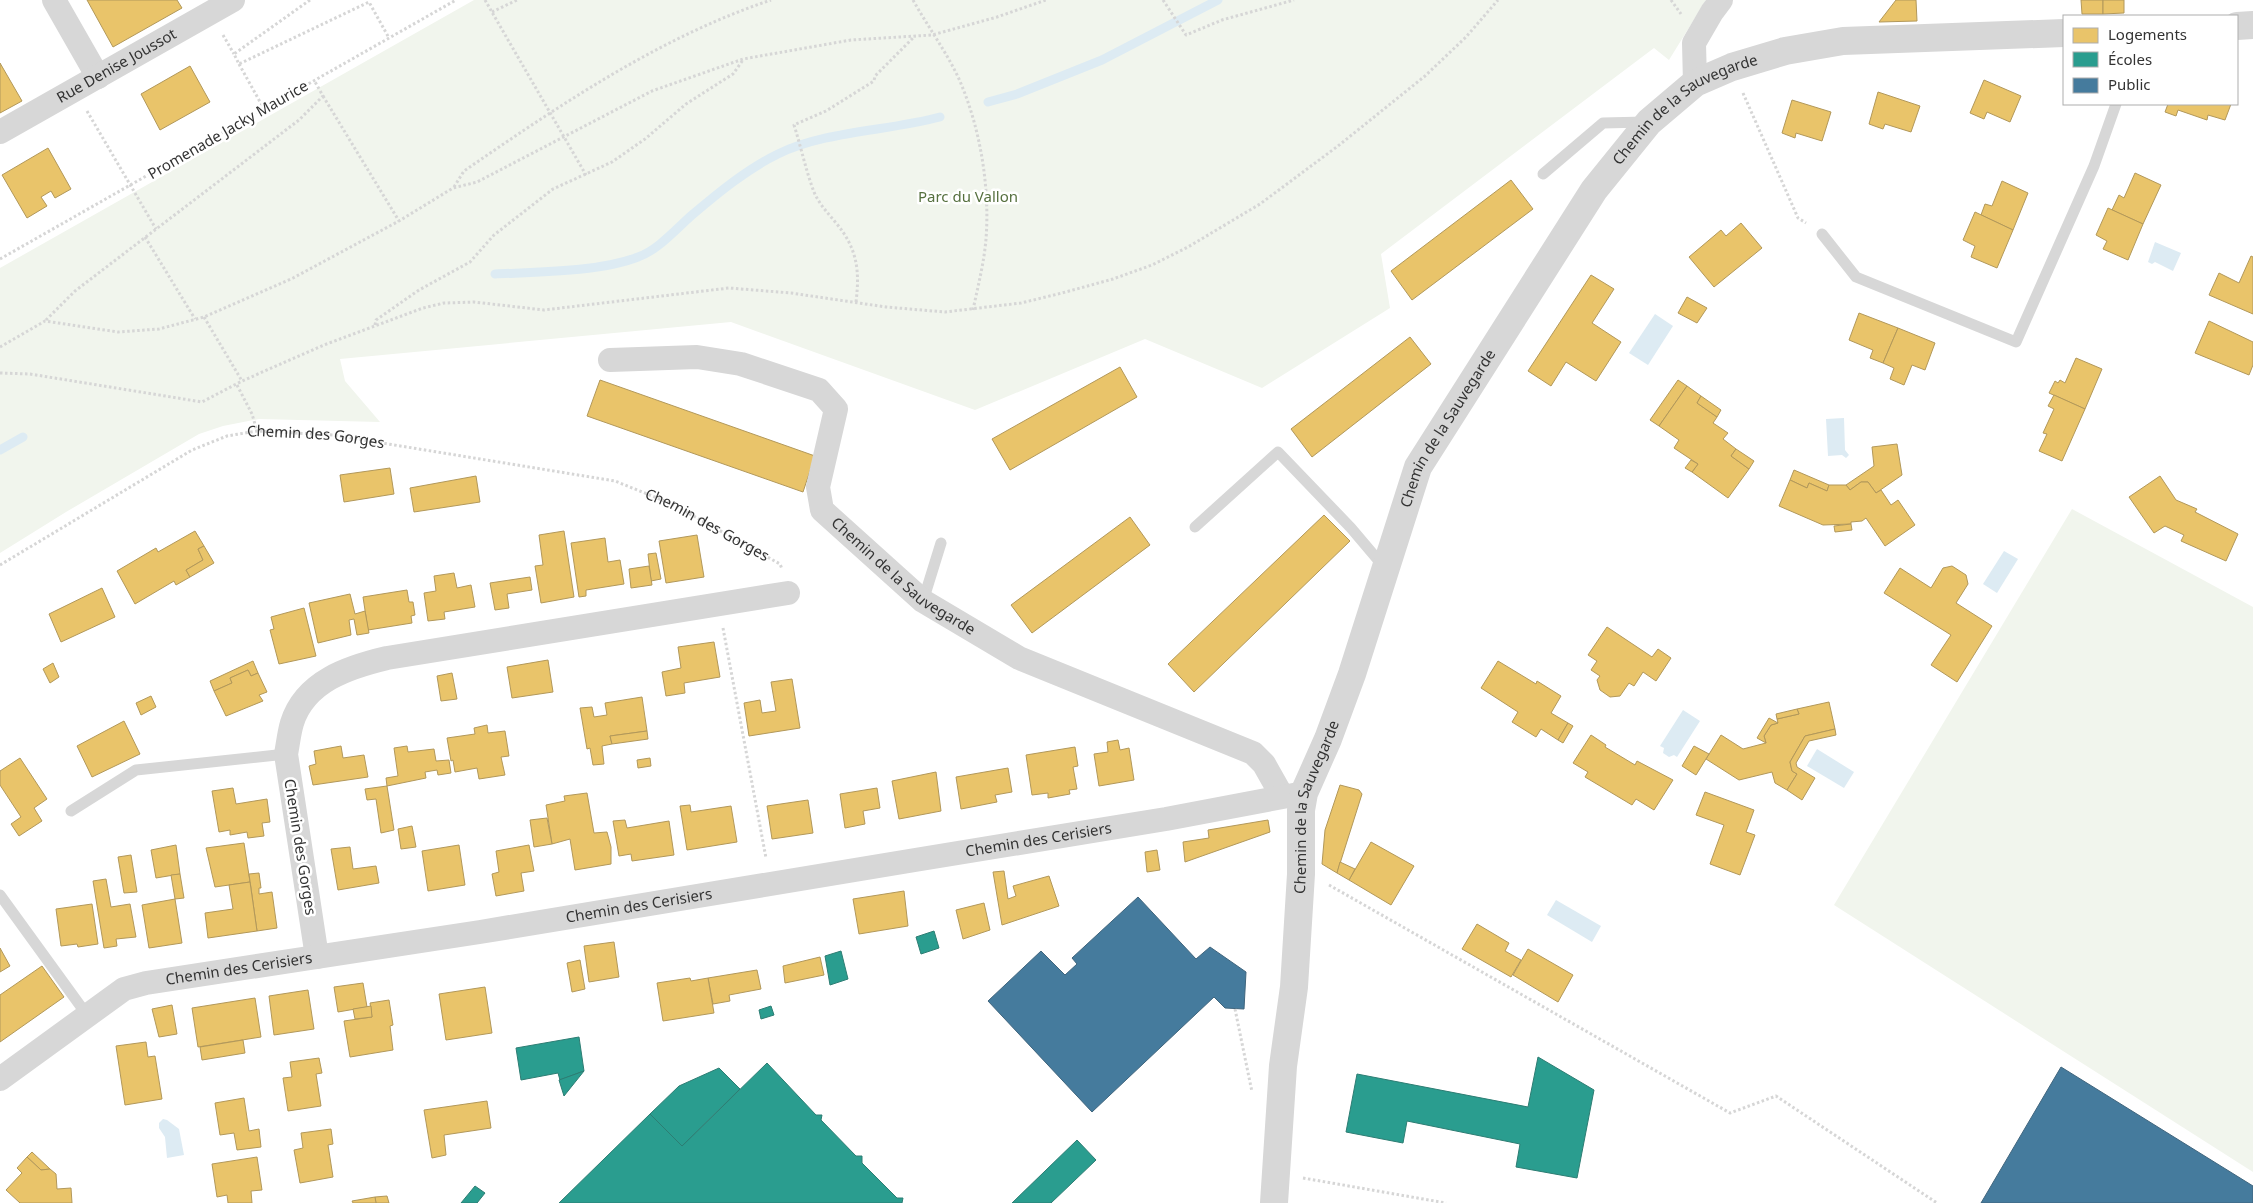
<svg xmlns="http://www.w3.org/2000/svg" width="2253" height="1203" viewBox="0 0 2253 1203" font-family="'Noto Sans',sans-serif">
<rect width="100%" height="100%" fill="#fff"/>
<g fill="#f1f5ed">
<polygon points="474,0 1706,0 1669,60 1654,48 1381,254 1390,308 1262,388 1145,339 975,410 731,322 340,359 345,381 380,422 259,419 223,426 199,434 66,512 0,553 0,268"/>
<polygon points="2072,509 2253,607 2253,1172 1834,905"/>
</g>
<g fill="#ddebf3">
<polygon points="2155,242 2181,253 2173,271 2155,262 2152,264 2148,262"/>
<polygon points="1655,314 1673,326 1648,365 1629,353"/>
<polygon points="1844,418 1845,450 1849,455 1846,458 1842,455 1828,456 1826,419"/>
<polygon points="2004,551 2018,559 1997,593 1983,584"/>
<polygon points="1683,710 1700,721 1677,757 1674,755 1669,757 1663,753 1664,748 1660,746"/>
<polygon points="1817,749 1854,772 1844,788 1807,766"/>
<polygon points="1556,900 1601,926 1592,942 1547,915"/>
<polygon points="163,1119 167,1120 179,1129 184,1155 167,1158 165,1137 159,1128 159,1123"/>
</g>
<g fill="#e9c46a" stroke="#b2985a">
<polygon points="87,0 177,0 182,8 113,47"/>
<polygon points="1896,0 1916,0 1917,21 1879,22"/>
<polygon points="2081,0 2103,0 2103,14 2082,14"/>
<polygon points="2103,0 2124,0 2124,13 2103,14"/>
<polygon points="0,63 22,101 0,113"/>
<polygon points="190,66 210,102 160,130 141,94"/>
<polygon points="1984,80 2021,96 2010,122 1987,112 1984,119 1970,113"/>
<polygon points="1878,92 1920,106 1911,132 1885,124 1883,129 1869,124"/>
<polygon points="1792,100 1831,112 1822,141 1796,133 1795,138 1782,133"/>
<polygon points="2168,104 2231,104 2225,120 2208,115 2207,120 2178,110 2176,116 2165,112"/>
<polygon points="48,148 71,189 55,198 51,191 41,197 47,206 27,218 2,175"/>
<polygon points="2135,173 2161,185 2143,224 2112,210 2119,195 2124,198"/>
<polygon points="1511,180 1533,209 1412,300 1391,271"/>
<polygon points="2002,181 2028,193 2013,230 1981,215 1985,204 1992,206"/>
<polygon points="2108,208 2143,224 2128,260 2103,249 2107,241 2096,235"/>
<polygon points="1975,212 2013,230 1997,268 1971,257 1975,246 1963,240"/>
<polygon points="1741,223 1762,248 1714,287 1689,257 1721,230 1726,236"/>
<polygon points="2251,256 2253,257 2253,314 2209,295 2219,273 2239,283"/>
<polygon points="1591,275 1614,289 1592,323 1621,342 1596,381 1566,362 1551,386 1528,371"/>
<polygon points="1687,297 1707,308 1697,323 1678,313"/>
<polygon points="1859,313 1898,328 1883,363 1870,358 1873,350 1849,340"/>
<polygon points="2209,321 2253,342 2253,365 2249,375 2195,353"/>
<polygon points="1898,328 1935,343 1925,370 1912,365 1904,385 1890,379 1894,368 1883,363"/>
<polygon points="1410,337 1431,364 1312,457 1291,429"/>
<polygon points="2076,358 2102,369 2085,409 2049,393 2055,381 2058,383 2060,380 2065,383"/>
<polygon points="1120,367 1137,397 1010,470 992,439"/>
<polygon points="600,380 815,456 803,492 587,416"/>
<polygon points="1678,380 1687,386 1659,426 1650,420"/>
<polygon points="1687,386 1701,396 1697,403 1717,417 1713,423 1728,433 1723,439 1736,449 1731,456 1749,469 1728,498 1692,472 1698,464 1674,448 1679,440 1659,426"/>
<polygon points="2054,395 2085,409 2062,461 2039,451 2047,434 2043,433 2054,409 2048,406"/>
<polygon points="1701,396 1721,410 1717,417 1697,403"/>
<polygon points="1897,444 1902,475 1876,493 1868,482 1861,482 1850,490 1846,485 1874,466 1872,447"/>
<polygon points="1736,449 1754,461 1749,469 1731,456"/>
<polygon points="1691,460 1698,464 1692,472 1685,468"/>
<polygon points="390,468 394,494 344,502 340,475"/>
<polygon points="1794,470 1829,485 1827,491 1809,483 1807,488 1790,480"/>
<polygon points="476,476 480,502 414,512 410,488"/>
<polygon points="2160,476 2176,500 2197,509 2195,512 2238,534 2226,561 2181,541 2184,535 2165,526 2154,533 2129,497"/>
<polygon points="1790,480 1807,488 1809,483 1827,491 1829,485 1846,485 1850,490 1861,482 1868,482 1876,493 1881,490 1891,505 1898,500 1915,525 1885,546 1866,518 1862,521 1851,522 1851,524 1823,525 1779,506"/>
<polygon points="1324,515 1350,541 1194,692 1168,664"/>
<polygon points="1130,517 1150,545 1032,633 1011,605"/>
<polygon points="1851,524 1852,530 1835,532 1834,526"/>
<polygon points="195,531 204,546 198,549 203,560 186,570 190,577 176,585 174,581 135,604 117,571 156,548 158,552"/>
<polygon points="564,531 574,597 541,603 535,566 543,565 539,535"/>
<polygon points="697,535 704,577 666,583 659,541"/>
<polygon points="605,538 608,562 620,560 624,584 586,590 586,596 579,597 571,543"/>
<polygon points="204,546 214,563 190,577 186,570 203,560 198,549"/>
<polygon points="656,553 661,579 651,581 648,554"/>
<polygon points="649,566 652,585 631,588 629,569"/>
<polygon points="1952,566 1966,575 1968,584 1956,603 1992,626 1957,682 1931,665 1951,635 1884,593 1900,568 1931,588 1943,568"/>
<polygon points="454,573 457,588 471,585 475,607 444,612 445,619 428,621 424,593 436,591 434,576"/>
<polygon points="530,577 532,590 507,594 509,608 495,610 490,583"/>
<polygon points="102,588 115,617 61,642 49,614"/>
<polygon points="407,590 409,602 413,602 415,615 411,616 412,623 368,630 363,597"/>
<polygon points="350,594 355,614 365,611 369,633 357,635 354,619 349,620 351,635 318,643 309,603"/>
<polygon points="304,608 316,656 279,664 270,630 274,629 271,617"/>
<polygon points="1607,627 1652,657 1658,649 1671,658 1656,681 1643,672 1634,686 1629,683 1620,696 1610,697 1600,690 1597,680 1600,676 1591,670 1597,661 1588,655"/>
<polygon points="714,642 720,677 684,683 685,693 666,696 662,672 681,668 678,647"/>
<polygon points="548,660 553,692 512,698 507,667"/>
<polygon points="253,661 258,673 251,676 248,670 230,678 232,683 214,691 210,681"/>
<polygon points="1498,661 1536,684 1537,681 1561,696 1551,713 1568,723 1558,740 1541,729 1536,737 1512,722 1518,712 1481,688"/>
<polygon points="53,663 59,677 50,683 43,669"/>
<polygon points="248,670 251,676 258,673 267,692 259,695 263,701 226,716 214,691 232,683 230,678"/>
<polygon points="452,673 457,699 441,701 437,676"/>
<polygon points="792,679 800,728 749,736 744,703 760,700 762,713 776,711 771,682"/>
<polygon points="151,696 156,707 141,715 136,703"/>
<polygon points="642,697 647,731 610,736 612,744 602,746 604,764 593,765 590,748 587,749 580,708 592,707 594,717 607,715 605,703"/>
<polygon points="1829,702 1835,729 1805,736 1790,762 1792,771 1797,774 1787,790 1775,783 1772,772 1739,780 1706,759 1721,735 1743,749 1766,743 1764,736 1771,725 1778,723 1777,719 1799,714 1797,709"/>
<polygon points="1797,709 1799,714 1777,719 1776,714"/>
<polygon points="1769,718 1778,723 1771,725 1764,736 1766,743 1757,738"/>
<polygon points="124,721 140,754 92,777 77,746"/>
<polygon points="1568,723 1573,726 1563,743 1558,740"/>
<polygon points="487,725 488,733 505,731 509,756 501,757 505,775 479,779 477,768 455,772 453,760 451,761 447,738 475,734 474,728"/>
<polygon points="1835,729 1836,735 1809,741 1796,763 1797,767 1815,778 1802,800 1787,790 1797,774 1792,771 1790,762 1805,736"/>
<polygon points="647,731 648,739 612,744 610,736"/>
<polygon points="1591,735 1606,745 1605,747 1635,765 1637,761 1673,780 1654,810 1636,799 1632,805 1585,777 1588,772 1573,763"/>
<polygon points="1118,740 1120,750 1129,748 1134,780 1099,786 1094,754 1108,752 1107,742"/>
<polygon points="341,746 343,758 364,755 368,777 313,785 309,766 316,764 314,751"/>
<polygon points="407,746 408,752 434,749 436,761 449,760 451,773 438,775 437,770 425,772 426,778 387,786 386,778 398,776 394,748"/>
<polygon points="1694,746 1709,754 1696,775 1682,766"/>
<polygon points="1075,747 1078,766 1073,767 1077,789 1069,790 1070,794 1048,798 1048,793 1032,795 1026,755"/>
<polygon points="20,758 47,799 34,808 42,821 19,836 11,824 21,817 0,785 0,771"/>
<polygon points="650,758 651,766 638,768 637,760"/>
<polygon points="1008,768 1012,792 995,795 997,802 961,809 956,777"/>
<polygon points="936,772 941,811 899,819 892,781"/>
<polygon points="1340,785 1359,790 1362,794 1337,873 1322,864 1325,830"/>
<polygon points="387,786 394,830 381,833 376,799 367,800 365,789"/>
<polygon points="233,788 236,804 267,799 270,822 262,823 264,836 248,838 247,832 230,835 230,830 219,832 212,791"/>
<polygon points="877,788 880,808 863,811 865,824 845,828 840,794"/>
<polygon points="1705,792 1754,810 1746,832 1755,835 1740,875 1710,864 1724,825 1696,815"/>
<polygon points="587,793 594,833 607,832 611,847 611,864 575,870 570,839 552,844 546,805 565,801 564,796"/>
<polygon points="808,800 813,833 772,839 767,806"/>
<polygon points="690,805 691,812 731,806 737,842 687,850 680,806"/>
<polygon points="547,818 552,844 534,847 530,820"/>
<polygon points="625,820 627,828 669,821 674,855 632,861 631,854 619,856 613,821"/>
<polygon points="1268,820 1270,832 1185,862 1183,842 1209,838 1208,830"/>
<polygon points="412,826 416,847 401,849 398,829"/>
<polygon points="1371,842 1414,866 1391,905 1349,880"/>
<polygon points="244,843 250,882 215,887 206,848"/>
<polygon points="176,845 180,874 156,878 151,850"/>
<polygon points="459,845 465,885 428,891 422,851"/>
<polygon points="529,845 534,871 521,873 524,891 496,896 492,874 499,872 496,851"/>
<polygon points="350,847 353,869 376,866 379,883 338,890 331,849"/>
<polygon points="1157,850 1160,870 1147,872 1145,852"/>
<polygon points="131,855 137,892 124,893 118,857"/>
<polygon points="1340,862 1355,869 1349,880 1337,873"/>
<polygon points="1004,871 1008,899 1016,896 1013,886 1049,876 1059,906 1002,925 993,872"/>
<polygon points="259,873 261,888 259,888 259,894 272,892 277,928 257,931 249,874"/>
<polygon points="180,874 184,898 175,899 171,875"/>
<polygon points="106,879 111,907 130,904 136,937 116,939 117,946 104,948 93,881"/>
<polygon points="250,882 257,931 208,938 205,913 233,909 229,885"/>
<polygon points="904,891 908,926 859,934 853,899"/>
<polygon points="175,899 182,943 149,948 142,905"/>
<polygon points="984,903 990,930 963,939 956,910"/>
<polygon points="92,904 98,944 78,947 77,944 61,946 56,909"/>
<polygon points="1477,924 1509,943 1505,951 1521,960 1511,977 1462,949"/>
<polygon points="614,942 619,977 589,982 584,946"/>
<polygon points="0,948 10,966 0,972"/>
<polygon points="1528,949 1573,975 1558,1002 1513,975"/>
<polygon points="820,957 824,975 785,983 783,966"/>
<polygon points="580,960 585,989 572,992 567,963"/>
<polygon points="42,966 64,997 0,1042 0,995"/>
<polygon points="757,970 761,989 729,995 730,1001 713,1004 708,978"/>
<polygon points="690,978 691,981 708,978 714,1013 663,1021 657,983"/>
<polygon points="363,983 367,1007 338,1012 334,987"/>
<polygon points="485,987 492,1033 446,1040 439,994"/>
<polygon points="308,990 314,1029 274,1035 269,996"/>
<polygon points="255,998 261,1037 198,1047 192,1008"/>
<polygon points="389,1000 393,1025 390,1026 393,1050 350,1057 344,1021 372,1017 370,1003"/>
<polygon points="172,1005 177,1034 159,1037 152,1009"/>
<polygon points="371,1006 372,1017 355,1019 353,1009"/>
<polygon points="243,1040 245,1053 202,1060 200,1047"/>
<polygon points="146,1042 148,1057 155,1056 162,1099 125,1105 116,1046"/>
<polygon points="319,1058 322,1073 316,1074 321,1106 288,1111 283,1078 292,1077 290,1062"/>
<polygon points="244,1098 249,1131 259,1129 261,1147 237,1150 234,1133 220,1135 215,1103"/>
<polygon points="487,1101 491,1128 444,1135 446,1155 432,1158 424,1110"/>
<polygon points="331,1129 333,1144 328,1145 333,1177 300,1183 294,1150 303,1148 301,1133"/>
<polygon points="32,1152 50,1169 41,1170 27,1157"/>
<polygon points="27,1157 41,1170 50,1169 56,1174 57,1189 71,1188 72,1203 20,1203 6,1190 22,1173 17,1168"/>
<polygon points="257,1157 262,1190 251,1191 252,1203 228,1203 227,1195 217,1197 212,1164"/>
<polygon points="387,1196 389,1203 376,1203 375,1197"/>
<polygon points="375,1197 376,1203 353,1203 352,1201"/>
</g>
<g fill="#2a9d8f" stroke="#2d7d73">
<polygon points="934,931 939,948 921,954 916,937"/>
<polygon points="841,951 848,979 830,985 825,956"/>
<polygon points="771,1006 774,1015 761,1019 759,1010"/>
<polygon points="579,1037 584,1071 560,1080 558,1073 521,1080 516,1048"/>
<polygon points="1538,1057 1594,1090 1577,1178 1516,1167 1520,1144 1407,1121 1403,1143 1346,1132 1357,1074 1528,1107"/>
<polygon points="767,1063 816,1115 822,1115 821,1120 856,1156 862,1156 862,1163 897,1198 903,1198 902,1203 559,1203 650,1114 682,1146"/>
<polygon points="719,1068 740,1089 682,1146 650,1114 679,1086"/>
<polygon points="584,1071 564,1096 559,1080"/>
<polygon points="1077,1140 1096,1160 1051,1203 1012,1203"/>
<polygon points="475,1186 485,1193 477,1203 461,1203"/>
</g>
<g fill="#457b9d" stroke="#40657d">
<polygon points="1138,897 1196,959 1210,947 1246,972 1244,1009 1225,1008 1214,997 1092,1112 988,1001 1041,951 1065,975 1077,964 1072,958"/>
<polygon points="2061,1067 2253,1186 2253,1203 1981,1203"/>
</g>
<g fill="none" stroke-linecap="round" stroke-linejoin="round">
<g stroke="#ddebf3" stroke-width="9">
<polyline points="988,102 1017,94 1102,60 1218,0"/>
<path d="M495,274C536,272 600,272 638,257C658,250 676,229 692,215C718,193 747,169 778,154C824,131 888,131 940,117"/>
<polyline points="0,450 23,437"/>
</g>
<g stroke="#d6d6d6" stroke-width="3" stroke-dasharray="2.5 2.5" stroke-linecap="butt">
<polyline points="310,0 234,54 239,64 369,2 389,38"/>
<polyline points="485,0 586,175"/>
<path d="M913,0C928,27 946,51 959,79C980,127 990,186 986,239C984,263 978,286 973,310"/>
<polyline points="1163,0 1186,35 1222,20 1294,0"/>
<polyline points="1671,0 1681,14"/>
<polyline points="492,12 517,0"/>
<polyline points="223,35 234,54"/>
<polyline points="239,64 264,109"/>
<polyline points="1743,93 1798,218 1806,223"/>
<polyline points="323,96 399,221"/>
<polyline points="87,111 156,229"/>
<path d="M454,187L464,171C560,105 660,37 771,0"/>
<polyline points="145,237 195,319"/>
<polyline points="0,259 456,0"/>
<path d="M856,302C860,270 857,248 836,223C828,213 819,204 814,192C806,171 801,147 794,125L826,111L874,81L875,76L915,36"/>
<polyline points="204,317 242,381"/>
<polyline points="46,320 75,291 299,120 323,96 314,80"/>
<polyline points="375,325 376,320 419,290 470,262 494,235 553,189 612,162 645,139 686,104 733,74 743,60"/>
<polyline points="0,347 45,321 118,332 159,329 204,317 293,278 399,221 453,188 477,182 652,91 743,59 851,40 932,35 997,17 1046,0"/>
<polyline points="0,373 30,374 202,402 242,381 324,345 423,308 444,303 474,302 544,310 729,288 791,293 886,307 945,312 1021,303 1062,293 1113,279 1152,265 1188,247 1260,204 1338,146 1425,76 1466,37 1498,0"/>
<polyline points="237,385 252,414 257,431"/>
<path id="s1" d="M0,565L192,450L227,436L257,431L333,435L615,481L672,504L780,564L782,569"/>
<polyline points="723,628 766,858"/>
<polyline points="1329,885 1730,1113 1776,1096 1937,1203"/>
<polyline points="1235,1009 1252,1092"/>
<polyline points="1303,1178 1446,1203"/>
</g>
<g stroke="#d7d7d7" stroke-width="11">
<polyline points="1543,174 1603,123 1645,122"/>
<polyline points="1822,234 1856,277 2016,342 2094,166 2116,104"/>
<polyline points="1195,527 1278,452 1351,528 1384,567"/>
<polyline points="923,601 941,543"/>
<polyline points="71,811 136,770 286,754"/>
<polyline points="0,895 87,1015"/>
</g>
<g stroke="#d7d7d7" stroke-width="24">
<polyline points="54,0 98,77"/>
<polyline points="1695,83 1694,43 1712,12 1721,0"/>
<path id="s2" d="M0,132L233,0"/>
<path id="s3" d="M610,360L697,357L741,364L819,390L836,409L818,487L822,510L923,601L1019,658L1253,753L1264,764L1282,796"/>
<path d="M317,957L286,754C288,744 289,733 292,723C305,681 349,667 387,658L788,593"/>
<path id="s4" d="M0,1079L124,989L146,983L480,932L915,860L1166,819L1304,793"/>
</g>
<g stroke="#d7d7d7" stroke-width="28">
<polyline points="2237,26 2253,25"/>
<path id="s5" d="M1274,1203L1283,1066L1294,987L1301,874V810L1304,793L1328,739L1352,674L1418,467L1594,190L1649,122L1695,83L1732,67L1785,51L1843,41L2064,33"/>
</g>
</g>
<g text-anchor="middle" stroke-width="5" stroke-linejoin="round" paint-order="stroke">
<g font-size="15" fill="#333" stroke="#fff">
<text dy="5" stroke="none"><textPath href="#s2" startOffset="134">Rue Denise Joussot</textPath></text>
<text dy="5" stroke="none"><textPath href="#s5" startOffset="1210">Chemin de la Sauvegarde</textPath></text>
<text transform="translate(228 130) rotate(-30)" y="5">Promenade Jacky Maurice</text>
<text dy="5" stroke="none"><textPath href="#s5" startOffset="805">Chemin de la Sauvegarde</textPath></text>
<text dy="5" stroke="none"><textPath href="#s1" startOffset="351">Chemin des Gorges</textPath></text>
<text dy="5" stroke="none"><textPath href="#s1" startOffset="756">Chemin des Gorges</textPath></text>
<text dy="5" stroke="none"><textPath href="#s3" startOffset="448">Chemin de la Sauvegarde</textPath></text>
<text dy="5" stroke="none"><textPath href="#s5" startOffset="400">Chemin de la Sauvegarde</textPath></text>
<text dy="5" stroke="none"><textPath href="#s4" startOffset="1080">Chemin des Cerisiers</textPath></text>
<text transform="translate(300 847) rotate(81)" y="5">Chemin des Gorges</text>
<text dy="5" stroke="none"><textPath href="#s4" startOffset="675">Chemin des Cerisiers</textPath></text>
<text dy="5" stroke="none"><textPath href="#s4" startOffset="270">Chemin des Cerisiers</textPath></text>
</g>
<g font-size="15" fill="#56703f" stroke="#fff">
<text x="968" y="202">Parc du Vallon</text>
</g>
</g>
<rect x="2063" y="15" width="175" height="90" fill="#ffffff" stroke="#adadad"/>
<rect x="2073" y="28" width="25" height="15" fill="#e9c46a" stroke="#adadad"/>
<text x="2108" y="40" font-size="15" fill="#333333">Logements</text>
<rect x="2073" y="52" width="25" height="15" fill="#2a9d8f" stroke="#adadad"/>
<text x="2108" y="65" font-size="15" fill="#333333">Écoles</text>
<rect x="2073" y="78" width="25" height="15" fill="#457b9d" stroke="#adadad"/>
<text x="2108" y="90" font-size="15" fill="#333333">Public</text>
</svg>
